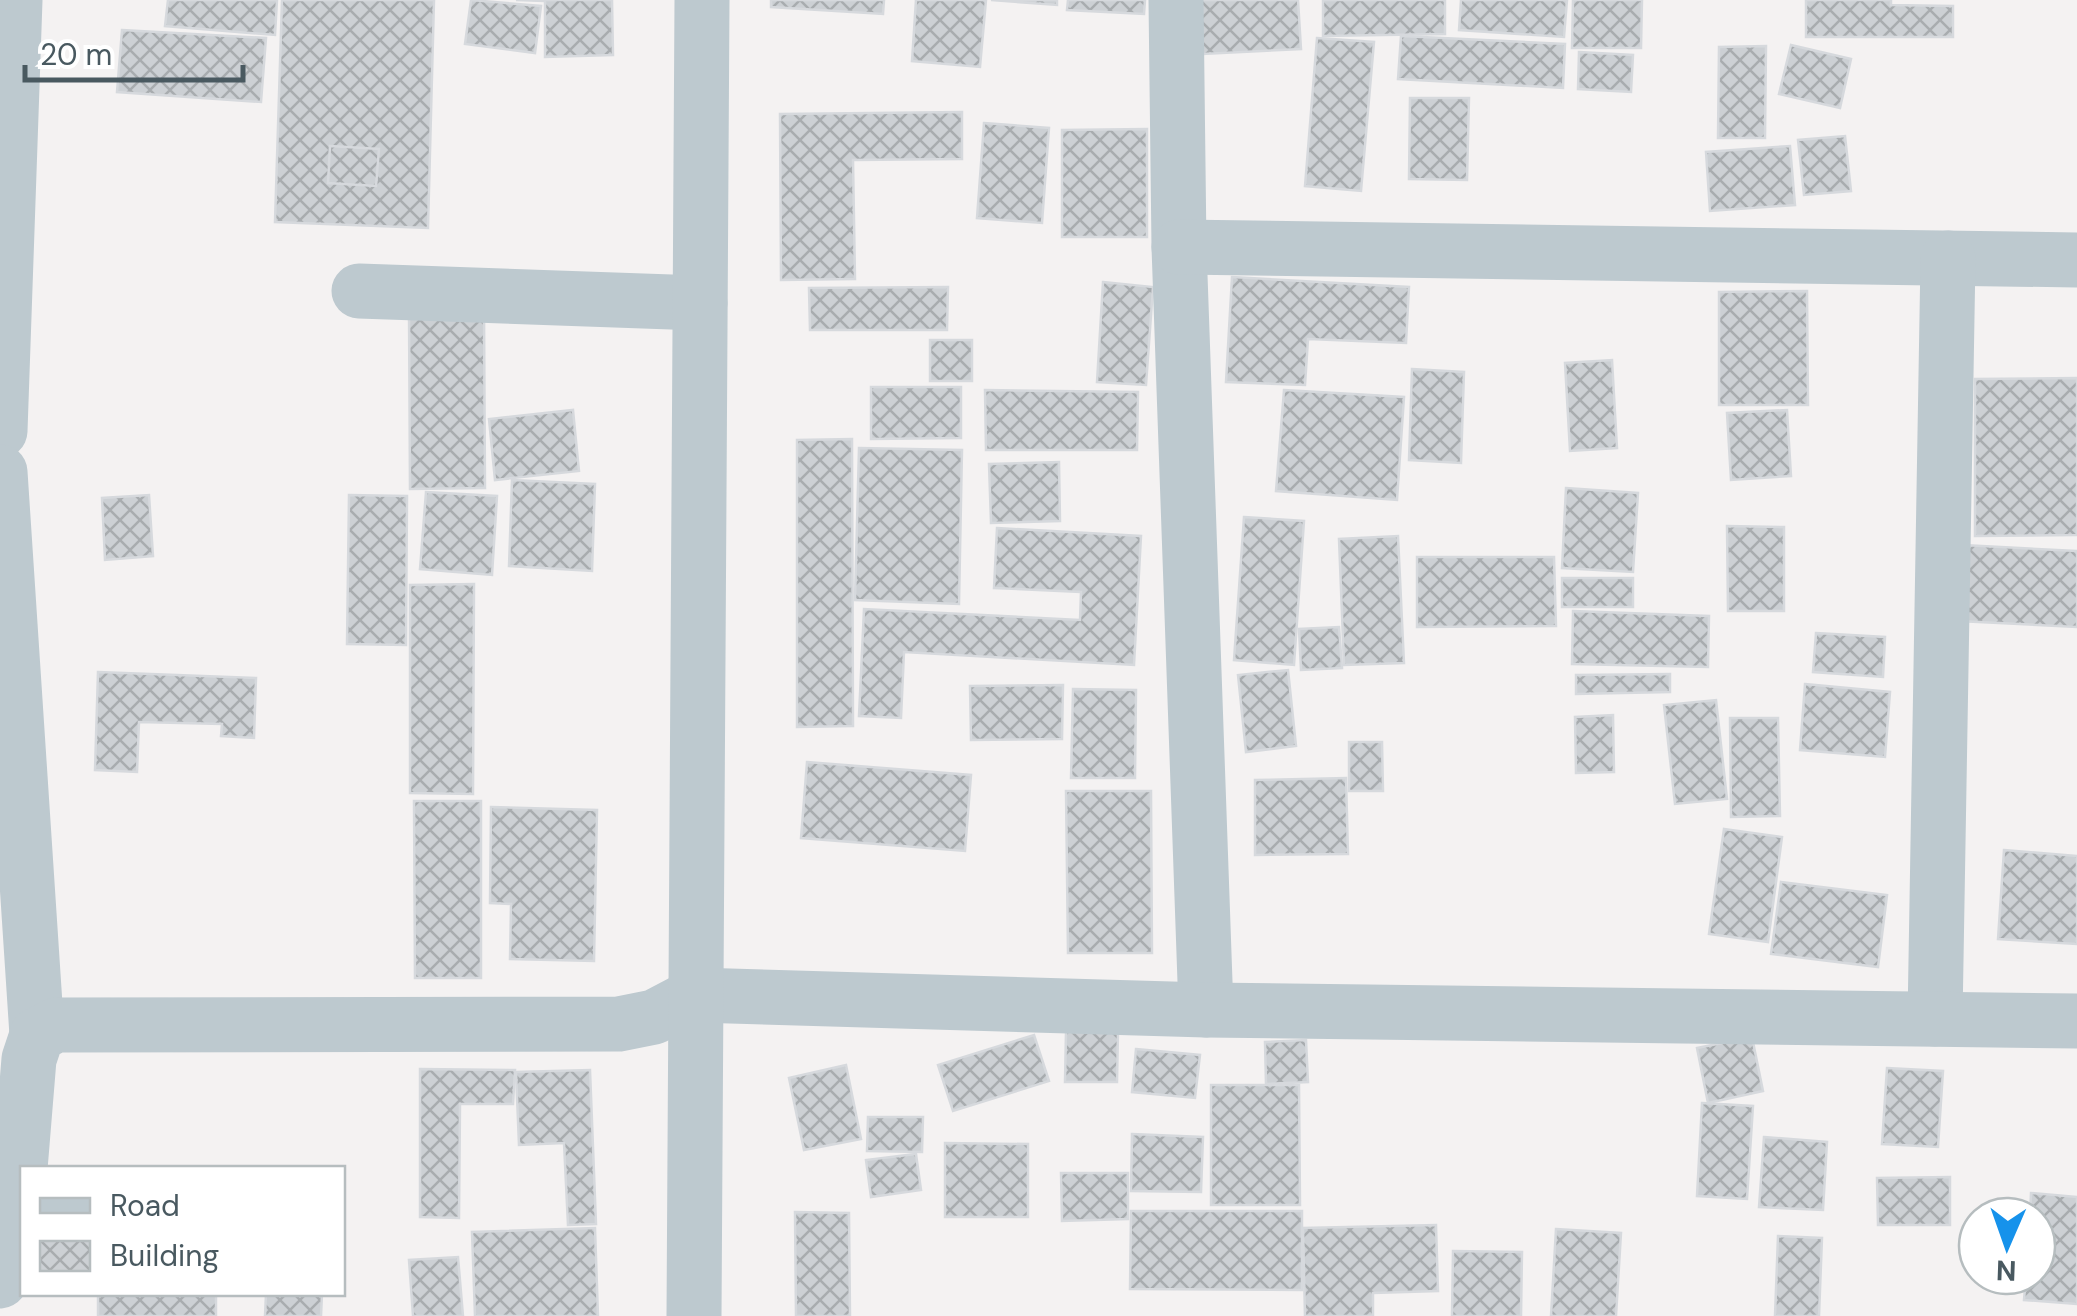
<svg xmlns="http://www.w3.org/2000/svg" width="2077" height="1316" viewBox="0 0 2077 1316" font-family="'DM Sans',sans-serif">
<defs>
<pattern id="building-cross-hatch" width="8" height="8" patternUnits="userSpaceOnUse" patternTransform="scale(2.5)"><rect width="8" height="8" fill="#ccd0d4"/><path d="M0 0l8 8M0 8l8-8" fill="none" stroke="#a8acaf"/></pattern>
</defs>
<rect width="100%" height="100%" fill="#f4f2f2"/>
<g fill="url(#building-cross-hatch)" stroke="#d6d9dd" stroke-width="2.5">
<polygon points="168,0 277,0 275,35 165,26"/>
<polygon points="282,0 434,0 428,228 275,222"/>
<polygon points="471,0 541,6 535,53 465,44"/>
<polygon points="516,0 612,0 613,55 545,57 545,1"/>
<polygon points="771,0 884,0 883,14 771,7"/>
<polygon points="916,0 986,0 980,67 912,61"/>
<polygon points="991,0 1057,0 1057,5"/>
<polygon points="1068,0 1145,0 1144,14 1067,10"/>
<polygon points="1199,0 1298,0 1301,49 1203,54"/>
<polygon points="1323,0 1445,0 1445,34 1323,36"/>
<polygon points="1461,0 1567,0 1564,37 1459,30"/>
<polygon points="1573,0 1642,0 1641,48 1572,48"/>
<polygon points="1806,0 1891,0 1891,5 1953,6 1953,37 1806,37"/>
<polygon points="122,30 266,38 261,102 117,92"/>
<polygon points="1401,36 1565,44 1563,88 1398,79"/>
<polygon points="1317,38 1374,42 1361,191 1305,186"/>
<polygon points="1791,45 1851,59 1840,108 1779,94"/>
<polygon points="1766,46 1765,138 1718,138 1719,47"/>
<polygon points="1579,52 1633,55 1631,92 1578,89"/>
<polygon points="1410,98 1469,98 1467,180 1409,179"/>
<polygon points="962,112 962,159 853,160 855,279 781,280 780,114"/>
<polygon points="984,123 1049,128 1042,223 977,218"/>
<polygon points="1147,129 1147,237 1062,237 1062,130"/>
<polygon points="1845,136 1851,191 1804,195 1798,140"/>
<polygon points="330,146 379,149 376,186 328,183"/>
<polygon points="1790,146 1795,205 1710,211 1706,152"/>
<polygon points="1232,277 1409,287 1406,343 1308,339 1305,385 1226,382"/>
<polygon points="1103,282 1153,287 1146,385 1097,382"/>
<polygon points="948,287 947,330 810,330 809,288"/>
<polygon points="1807,291 1808,405 1719,405 1719,292"/>
<polygon points="409,309 484,309 485,488 410,489"/>
<rect x="930" y="340" width="42" height="41"/>
<polygon points="1612,360 1617,448 1570,451 1565,363"/>
<polygon points="1412,369 1464,372 1461,463 1409,460"/>
<polygon points="2077,378 2077,535 1975,536 1975,379"/>
<polygon points="871,387 961,387 961,438 871,439"/>
<polygon points="985,390 1138,392 1137,450 986,450"/>
<polygon points="1284,390 1404,397 1397,500 1276,491"/>
<polygon points="573,410 579,471 495,480 489,419"/>
<polygon points="1787,410 1791,476 1731,480 1727,413"/>
<polygon points="852,439 853,726 797,727 797,440"/>
<polygon points="859,448 962,450 959,604 855,600"/>
<polygon points="1059,462 1060,521 991,523 989,464"/>
<polygon points="512,480 595,484 592,571 509,566"/>
<polygon points="1566,488 1638,493 1633,572 1562,568"/>
<polygon points="426,492 497,496 492,575 420,569"/>
<polygon points="149,495 153,556 105,560 102,498"/>
<polygon points="349,495 407,496 406,645 347,644"/>
<polygon points="1244,517 1304,521 1294,665 1234,660"/>
<polygon points="1727,526 1784,527 1784,611 1728,611"/>
<polygon points="997,528 1141,536 1134,665 904,652 901,718 859,716 864,609 1080,620 1081,592 994,588"/>
<polygon points="1398,536 1404,663 1344,665 1339,539"/>
<polygon points="1963,545 2077,551 2077,627 1959,621"/>
<polygon points="1417,557 1554,557 1556,626 1417,627"/>
<rect x="1562" y="578" width="71" height="29"/>
<polygon points="474,584 473,794 410,793 410,585"/>
<polygon points="1573,611 1709,616 1708,667 1572,664"/>
<polygon points="1339,627 1342,668 1301,670 1299,629"/>
<polygon points="1816,633 1885,637 1883,677 1813,672"/>
<polygon points="1288,670 1296,746 1246,752 1238,675"/>
<polygon points="98,672 256,678 254,738 221,736 222,724 139,722 137,772 95,770"/>
<polygon points="1670,674 1670,692 1576,694 1576,675"/>
<polygon points="1805,684 1890,692 1885,757 1800,750"/>
<polygon points="1063,685 1062,739 971,740 970,686"/>
<polygon points="1073,689 1136,690 1135,778 1071,778"/>
<polygon points="1716,700 1727,799 1675,804 1664,705"/>
<polygon points="1613,715 1614,772 1576,773 1575,717"/>
<polygon points="1730,718 1778,718 1780,816 1731,817"/>
<polygon points="1349,742 1382,742 1383,791 1349,791"/>
<polygon points="807,762 971,775 965,851 801,838"/>
<polygon points="1346,778 1348,854 1255,855 1255,780"/>
<polygon points="1066,791 1151,791 1152,953 1068,953"/>
<polygon points="414,801 481,801 481,978 415,978"/>
<polygon points="491,807 597,810 594,961 510,959 511,904 490,903"/>
<polygon points="1724,829 1782,837 1768,942 1709,934"/>
<polygon points="2004,850 2077,856 2077,944 1998,939"/>
<polygon points="1781,882 1887,895 1878,967 1771,954"/>
<polygon points="1066,1032 1118,1032 1117,1082 1065,1082"/>
<polygon points="1034,1035 1049,1081 953,1111 938,1065"/>
<polygon points="1752,1037 1763,1091 1708,1103 1697,1048"/>
<polygon points="1306,1040 1308,1082 1266,1084 1265,1042"/>
<polygon points="1136,1049 1200,1055 1195,1098 1132,1092"/>
<polygon points="846,1065 861,1139 804,1150 789,1078"/>
<polygon points="1887,1068 1943,1071 1938,1147 1882,1144"/>
<polygon points="420,1069 515,1070 513,1104 460,1104 459,1218 420,1217"/>
<polygon points="590,1070 596,1224 568,1225 564,1143 519,1145 516,1072"/>
<polygon points="1211,1085 1299,1085 1300,1205 1211,1205"/>
<polygon points="1702,1103 1753,1106 1747,1199 1697,1196"/>
<polygon points="868,1117 923,1117 922,1152 867,1151"/>
<polygon points="1132,1134 1203,1137 1201,1192 1131,1191"/>
<polygon points="1764,1137 1827,1142 1823,1210 1759,1207"/>
<polygon points="945,1143 1028,1144 1028,1217 945,1217"/>
<polygon points="916,1154 921,1190 871,1197 866,1160"/>
<polygon points="1061,1173 1128,1173 1128,1219 1062,1221"/>
<polygon points="1950,1177 1950,1225 1878,1225 1877,1178"/>
<polygon points="2031,1193 2077,1197 2077,1304 2024,1300 2026,1276 2037,1276 2037,1216 2030,1216"/>
<polygon points="1131,1211 1302,1211 1302,1290 1130,1289"/>
<polygon points="795,1212 849,1213 850,1316 796,1316"/>
<polygon points="1436,1225 1438,1291 1373,1293 1373,1316 1305,1316 1303,1228"/>
<polygon points="595,1228 598,1316 475,1316 472,1232"/>
<polygon points="1556,1229 1621,1233 1616,1316 1551,1316"/>
<polygon points="1778,1236 1822,1238 1819,1316 1775,1316"/>
<polygon points="1453,1251 1522,1252 1521,1316 1452,1316"/>
<polygon points="458,1257 463,1316 413,1316 409,1260"/>
<rect x="98" y="1294" width="118" height="22"/>
<polygon points="266,1294 322,1294 321,1316 265,1316"/>
</g>
<g fill="none" stroke-linecap="round" stroke-linejoin="round">
<g stroke="#bdc9cf" stroke-width="55">
<polyline points="1176,0 1179,247 1206,1010"/>
<polyline points="1179,247 2077,260"/>
<polyline points="359,291 700,303"/>
<polyline points="0,431 15,0"/>
<polyline points="0,472 37,1035"/>
<polyline points="1935,1019 1948,258"/>
<polyline points="0,1281 12,1266 29,1059 37,1035 56,1025 619,1024 654,1017 696,995 1206,1010 2077,1021"/>
<polyline points="694,1316 702,0"/>
</g>
</g>
<rect x="20" y="1166" width="325" height="130" fill="#ffffff" stroke="#b6bdbf" stroke-width="2.5"/>
<rect x="40" y="1198" width="50" height="15" fill="#bdc9cf" stroke="#b6bdbf" stroke-width="2.5"/>
<text x="110" y="1216" font-size="30" fill="#495960">Road</text>
<rect x="40" y="1241" width="50" height="30" fill="url(#building-cross-hatch)" stroke="#b6bdbf" stroke-width="2.5"/>
<text x="110" y="1266" font-size="30" fill="#495960">Building</text>
<g transform="translate(2007 1246) rotate(182)"><circle r="48" fill="#ffffff" stroke="#b6bdbf" stroke-width="2.5"/>
<path d="M0-8L18 38L0 25L-18 38Z" fill="#1692eb"/>
<text y="-15" font-size="28" font-weight="bold" text-anchor="middle" fill="#495960">N</text>
</g>
<path d="M25 65v15h218v-15" fill="none" stroke="#495960" stroke-width="5"/>
<text x="40" y="65" font-size="30" fill="#495960" stroke="#ffffff" stroke-width="8" paint-order="stroke">20 m</text>
</svg>
